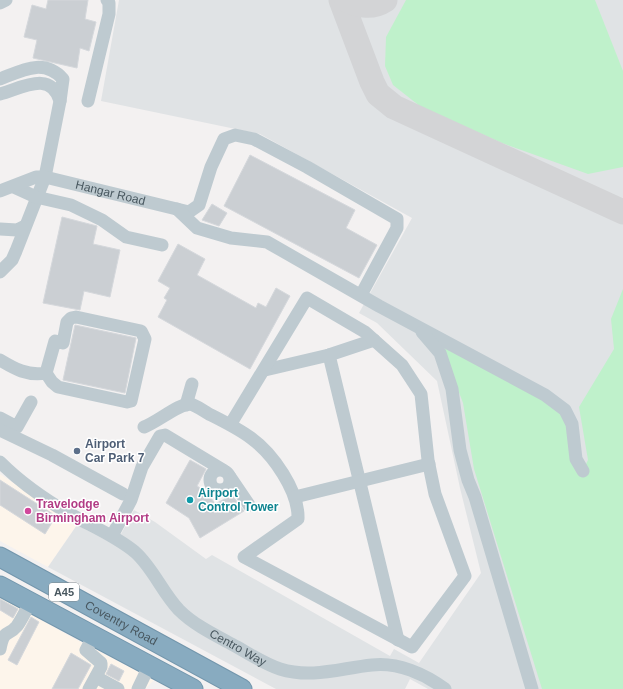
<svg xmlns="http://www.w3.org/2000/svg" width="623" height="689" viewBox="0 0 623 689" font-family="Arial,sans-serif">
<rect width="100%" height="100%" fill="#f3f1f1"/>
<g fill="#fdf5eb">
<polygon points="0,474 77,525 48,567 0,541"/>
<polygon points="0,597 75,639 154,680 145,689 0,689"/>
</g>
<polygon fill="#e0e3e5" points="119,0 623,0 623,689 428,689 410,679 405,689 276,689 48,567 77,525 115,545 134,510 155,522 206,559 212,555 390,656 394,649 419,663 481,573 460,488 437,381 377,323 359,313 412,218 260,134 101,101"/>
<g fill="#bff1cb">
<polygon points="406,0 595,0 623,71 623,167 588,174 502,143 421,107 393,85 385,66 386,37"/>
<polygon points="623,289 623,689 542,689 474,469 463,403 442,347 545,395 572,424 583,470 588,460 579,407 614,349 611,319"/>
</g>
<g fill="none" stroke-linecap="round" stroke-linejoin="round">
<g stroke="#d3d4d6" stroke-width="25">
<polyline points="341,0 372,82 378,94 394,107 623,212"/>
<path d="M347,0C359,6 373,8 385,0"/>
</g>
</g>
<g fill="#cbcfd3" stroke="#d5d8dc">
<polygon points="48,0 88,0 85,19 96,22 89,51 80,48 77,68 33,58 37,40 24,37 32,5 46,9"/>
<polygon points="250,155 355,210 346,228 377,245 359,278 224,206"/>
<polygon points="212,204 227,213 219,226 202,220"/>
<polygon points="62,217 97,226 93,244 120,250 110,297 84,291 80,310 43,303"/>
<polygon points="178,244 205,259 197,275 256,308 258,303 266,307 276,288 290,296 250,369 158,317 167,300 164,298 170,288 158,281"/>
<polygon points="75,325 136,338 125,393 63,380"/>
<polygon points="190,460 206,469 197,486 208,493 215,504 232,495 244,511 200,538 189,518 166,503"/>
<polygon points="0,480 56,516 45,534 0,505"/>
<polygon points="0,599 18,609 13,618 0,610"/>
<polygon points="31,617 39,622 17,665 8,660"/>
<polygon points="71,653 91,665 78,689 52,689"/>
<polygon points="111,664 124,671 119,681 106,674"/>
</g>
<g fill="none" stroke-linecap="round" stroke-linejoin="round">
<g stroke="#7396ac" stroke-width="21">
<g id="highway">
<path id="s3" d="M0,557L242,689"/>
<polyline points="0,586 193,689"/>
</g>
</g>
<g stroke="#becad0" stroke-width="13">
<polyline points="0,3 6,0"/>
<path d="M0,79C23,70 44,58 63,79L60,101"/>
<path d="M0,94C22,88 51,70 60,101L45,177L16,251L12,260L0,272"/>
<polyline points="88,101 109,14 109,3 107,0"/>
<polyline points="14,187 36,197 71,205 102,220 126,237 162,245"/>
<path id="s1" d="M0,191L36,177H45L189,212L199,205L211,167L224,139L235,135L254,139L307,167L397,219V228L361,295"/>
<polyline points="177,209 197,228 231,238 267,242 379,306 545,395 565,410 572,424 576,459 583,471"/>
<polyline points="0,229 17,230 25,226"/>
<polyline points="422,332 440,353 452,389 460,450 468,480 475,497 532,689"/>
<polyline points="329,355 398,640"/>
<path d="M0,360C15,369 27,376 46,373L55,341L63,343L67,322L71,318L76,317L141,331L145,339L131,401L127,402L58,387L52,382L46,373"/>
<polyline points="265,370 329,355 374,340"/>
<polyline points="186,405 192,384"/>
<polyline points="0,418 17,427 31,402"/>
<path d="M144,427C156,423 180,403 190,404C196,405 205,412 211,415C225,422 239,429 251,438C273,454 299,491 298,519L244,557L412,647L465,576L435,494L428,460L421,394L402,365L365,332L307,298L230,425"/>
<polyline points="0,430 52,455 123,494"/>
<path id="s2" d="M0,462C21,483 44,499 70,514C91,526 116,536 135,552C153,568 162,592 179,610C195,626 217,636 237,647C251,655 265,664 280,669C312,679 341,668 372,665C398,662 425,674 445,689"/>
<circle cx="220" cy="480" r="10"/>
<polyline points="230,477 249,505"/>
<polyline points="295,497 429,464"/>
<polyline points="112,536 131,500 142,467 160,436 165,435 223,470"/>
<path d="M0,649C4,628 8,637 17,626C22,619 26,610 30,603"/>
<polyline points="96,677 118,689"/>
<polyline points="89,689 101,667 101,663 86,650 93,637"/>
<polyline points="138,689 149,666"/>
</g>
<use href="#highway" stroke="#88abc0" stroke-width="19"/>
</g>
<circle fill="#5c6f8a" stroke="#fff" stroke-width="1.5" cx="77" cy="451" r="4"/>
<circle fill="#0f9aa8" stroke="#fff" stroke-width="1.5" cx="190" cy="500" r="4"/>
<circle fill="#d1479c" stroke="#fff" stroke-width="1.5" cx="28" cy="511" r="4"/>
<g text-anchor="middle" stroke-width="3" stroke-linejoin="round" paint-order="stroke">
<rect fill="#fff" stroke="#7f898f" stroke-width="1" x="49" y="583" width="30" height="18" rx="3"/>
<g font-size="11" font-weight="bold" fill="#48575f">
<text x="64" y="596">A45</text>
</g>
<g font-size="12" fill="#48575f" stroke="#fff">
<text dy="4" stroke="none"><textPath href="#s1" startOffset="115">Hangar Road</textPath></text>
<text dy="4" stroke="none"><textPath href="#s3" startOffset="138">Coventry Road</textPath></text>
<text dy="4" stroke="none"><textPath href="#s2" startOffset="306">Centro Way</textPath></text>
</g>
<g font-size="12" font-weight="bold" fill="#4e5e75" stroke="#fff" text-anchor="start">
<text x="85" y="448">Airport<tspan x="85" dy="14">Car Park 7</tspan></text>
</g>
<g font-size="12" font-weight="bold" fill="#0d838f" stroke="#fff" text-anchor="start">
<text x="198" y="497">Airport<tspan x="198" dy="14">Control Tower</tspan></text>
</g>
<g font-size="12" font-weight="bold" fill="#b23c85" stroke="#fff" text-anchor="start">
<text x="36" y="508">Travelodge<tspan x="36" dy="14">Birmingham Airport</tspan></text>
</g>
</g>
</svg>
